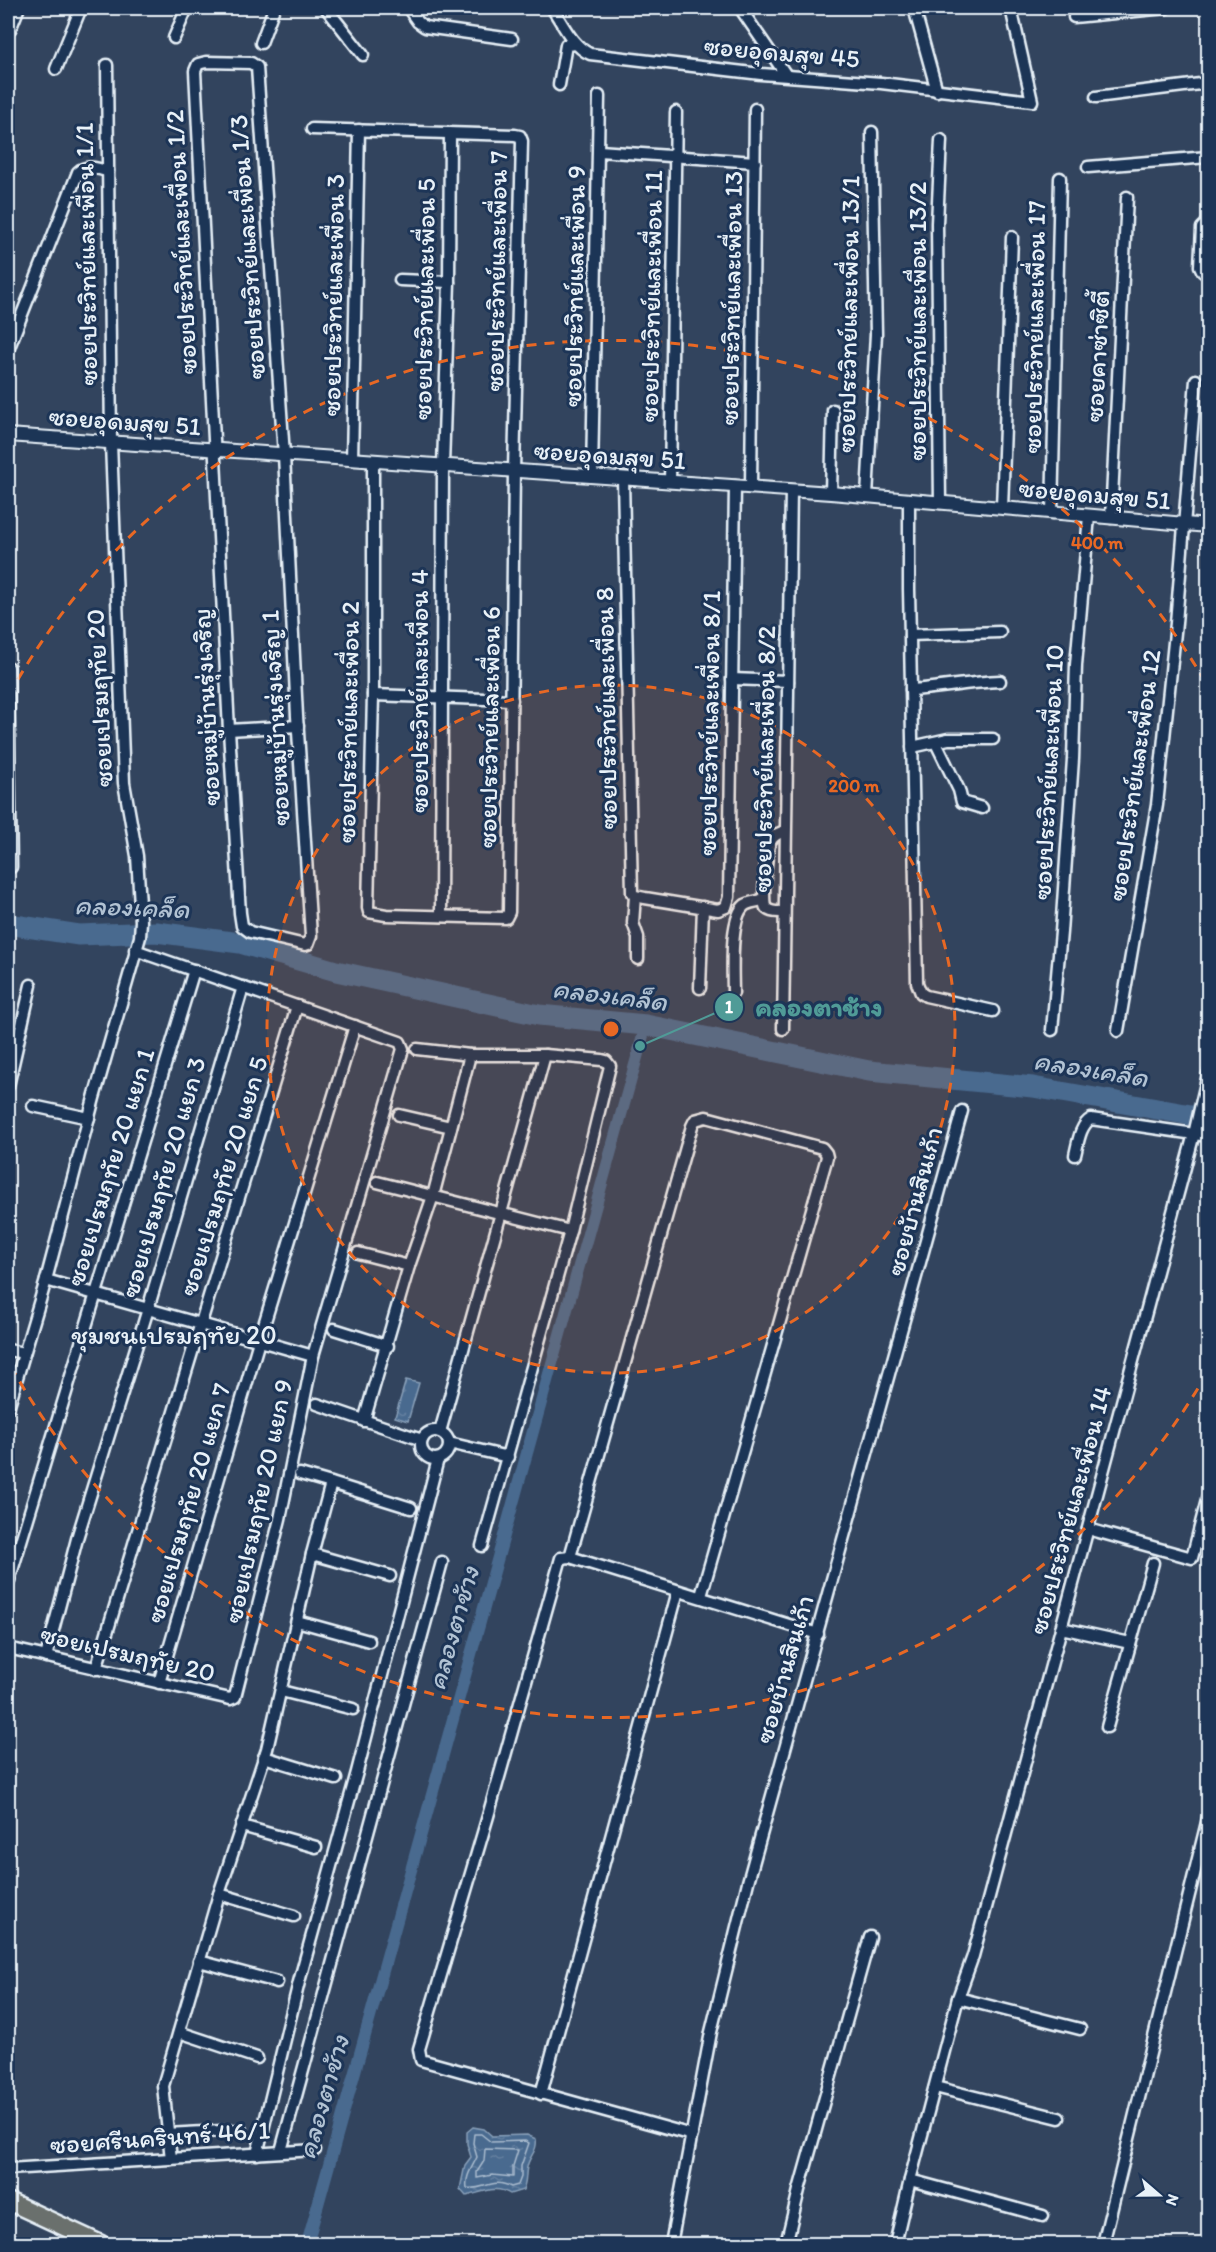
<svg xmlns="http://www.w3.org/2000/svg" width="1216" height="2252" viewBox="0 0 1216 2252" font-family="Itim,'Playpen Sans Thai',sans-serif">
<defs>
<pattern id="water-ripples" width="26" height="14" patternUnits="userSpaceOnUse" patternTransform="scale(1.5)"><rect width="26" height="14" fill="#4a6a8f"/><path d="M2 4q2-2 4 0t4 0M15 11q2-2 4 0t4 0" fill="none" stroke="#6480a0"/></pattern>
</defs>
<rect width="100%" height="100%" fill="#32445e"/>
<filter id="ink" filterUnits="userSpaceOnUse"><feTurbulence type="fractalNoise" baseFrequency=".0167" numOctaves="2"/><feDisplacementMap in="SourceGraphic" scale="12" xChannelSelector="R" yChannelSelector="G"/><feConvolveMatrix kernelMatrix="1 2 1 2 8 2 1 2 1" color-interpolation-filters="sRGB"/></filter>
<g filter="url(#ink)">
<g fill="url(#water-ripples)" stroke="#89a0b9" stroke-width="1.5">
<polygon points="406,1380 419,1383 408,1421 395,1417"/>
<path d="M473,2127L484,2129L492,2136L527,2135L536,2139C538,2151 529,2156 527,2167C525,2175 527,2182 523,2190L510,2194C495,2184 482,2193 466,2196L460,2189L465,2165L471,2157L467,2144V2132Z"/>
</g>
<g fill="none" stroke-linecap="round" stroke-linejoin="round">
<g stroke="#a9bbce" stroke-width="1.5">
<path d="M474,2134H481L491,2142L525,2141L529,2143L521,2166V2177L518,2185L511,2187C492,2177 484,2191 467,2188C465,2176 472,2168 477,2157L473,2143Z"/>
<polygon points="485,2149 518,2150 513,2166 513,2177 492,2175 477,2178 477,2172 484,2161"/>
</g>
<polyline stroke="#4a6a8f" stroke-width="12" points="307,2244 646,1025"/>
<polyline stroke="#4a6a8f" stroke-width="21" points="8,924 79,935 156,932 240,943 336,971 539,1015 646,1025 869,1071 1033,1087 1208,1118"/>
<g stroke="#e8f1f8" stroke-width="15">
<g id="minor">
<polyline points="326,8 363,55"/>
<polyline points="408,8 418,22 425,27 512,39"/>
<path d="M552,8C563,24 572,46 590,54L761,74L881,83L1032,101L1011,8"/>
<polyline points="740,8 786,75"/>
<polyline points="914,8 937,91"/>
<polyline points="1074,17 1166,8"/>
<polyline points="174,38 187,8"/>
<polyline points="261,43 274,8"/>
<polygon points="206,62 251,63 257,67 284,455 297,716 311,936 308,944 305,945 250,932 242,926 240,913 229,730 195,71 198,64"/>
<polyline points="56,69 81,8"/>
<polyline points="559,85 566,45 576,44"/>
<polyline points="1096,97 1208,83"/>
<polyline points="312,129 515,135 520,136 522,141 514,471 509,912 506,918 386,915 369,912 368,908 373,695 373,461"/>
<polyline points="599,151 755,162"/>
<polyline points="1088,167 1208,157"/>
<polyline points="1208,222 1202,228 1200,266 1203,272 1208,274"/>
<polyline points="400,280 449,282"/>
<path d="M8,350L78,172C87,164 97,169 108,171"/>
<polyline points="352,460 359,130"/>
<polyline points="592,476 599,96"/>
<polyline points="623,479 632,893 635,896 645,898 718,910 726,907 729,897 735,486"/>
<polyline points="670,482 676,112"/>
<polyline points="751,488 755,109"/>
<polyline points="831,493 833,410"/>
<polyline points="867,496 876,334 872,132"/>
<polyline points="909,500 909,589 917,983 921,993 926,996 993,1011"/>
<polyline points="940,503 937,223 941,140"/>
<polyline points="1002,508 1012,237"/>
<polyline points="1052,513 1060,178"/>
<polyline points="1111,518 1127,197"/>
<polyline points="910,635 1000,632"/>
<polyline points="8,667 11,867"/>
<polyline points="732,679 788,681"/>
<path d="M911,690C941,688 970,682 1000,681"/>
<polyline points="373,695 512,700"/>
<polyline points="229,730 298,726"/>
<polyline points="936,743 959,790 962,802 982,808"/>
<polyline points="912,747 948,739 993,739"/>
<polyline points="635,896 633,923 638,937 638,959"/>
<path d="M784,912C779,912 771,913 766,908C761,903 767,850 770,842C773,835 779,833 785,831"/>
<polyline points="441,916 443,466 449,282 450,133"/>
<polyline points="700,988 703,907"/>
<path d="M733,993C733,974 729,917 745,905C750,902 758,901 763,900"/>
<polyline points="783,1029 791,490"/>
<polyline points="1052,1030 1061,932 1073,759 1076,665 1089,516"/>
<polyline points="1118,1031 1157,805 1176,623 1196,380"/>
<polyline points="417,1049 470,1055 545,1055 602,1060 606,1061 610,1066 570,1231 482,1546"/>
<polyline points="8,1086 31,985"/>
<polyline points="33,1106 89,1118"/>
<polyline points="399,1115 451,1127"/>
<path d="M1075,1155C1078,1143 1080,1125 1091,1119L1208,1136"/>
<polyline points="377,1182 570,1231"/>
<polyline points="358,1253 409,1266"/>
<polyline points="46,1280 313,1356"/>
<polyline points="334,1329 388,1346"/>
<polyline points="8,1350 24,1353"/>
<polyline points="317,1404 422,1440"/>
<polyline points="8,1408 46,1280 94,1098 140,937 141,921 137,856 124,783 111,443 107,65"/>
<polyline points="364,1421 409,1266 433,1196 470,1055"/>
<circle cx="435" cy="1445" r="14"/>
<polyline points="440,1432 545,1055"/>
<polyline points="449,1443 508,1457"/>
<polyline points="300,1474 331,1483"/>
<polyline points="1088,1529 1192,1558 1208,1496"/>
<polyline points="312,1554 390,1576"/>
<polyline points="570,1557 692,1126 695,1120 706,1117 822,1148 826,1153 827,1157 701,1596"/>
<polyline points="8,1584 194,970"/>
<polyline points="297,1621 369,1641"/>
<polyline points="1061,1628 1130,1643"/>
<polyline points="8,1648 230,1699 235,1697 280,1519 313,1356 403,1049 400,1042 135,950"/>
<polyline points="46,1657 78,1535 148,1309 243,987"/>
<polyline points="96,1669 297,1006"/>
<polyline points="159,1683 259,1341 355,1026"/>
<polyline points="281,1691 353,1709"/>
<polyline points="1107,1727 1153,1563"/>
<polyline points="264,1757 336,1779"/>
<polyline points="242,1826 316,1847"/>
<polyline points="219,1894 294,1916"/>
<polyline points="199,1961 277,1982"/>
<polyline points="958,1998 1080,2029"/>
<polyline points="179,2032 257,2058"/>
<polyline points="935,2087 1059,2118"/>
<polyline points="541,2094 678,1591"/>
<polyline points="167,2134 241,2130"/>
<polyline points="692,2135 421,2060 419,2049 488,1816 561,1558 570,1557 818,1634"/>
<polyline points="281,2151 442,1562"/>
<polyline points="257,2154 299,1982 357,1772 438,1459"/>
<polyline points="171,2159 163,2086 219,1894 267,1749 312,1554 331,1483 411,1508"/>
<polyline points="8,2169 315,2150"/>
<polyline points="910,2180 1043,2216"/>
<polyline points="671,2244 711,2032 748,1882 962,1111"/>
<polyline points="786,2244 799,2190 870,1937"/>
<polyline points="895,2244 910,2180 958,1998 973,1956 1195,1130 1208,1074"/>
<polyline points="1103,2244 1208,1818"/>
</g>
</g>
<g stroke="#e8f1f8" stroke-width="16">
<polyline id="tertiary" points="8,435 831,493 1208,526"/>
</g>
<g stroke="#e8f1f8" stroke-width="20">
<polyline id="secondary" points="8,28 16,8"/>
</g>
<g stroke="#e8f1f8" stroke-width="21">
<g id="primary">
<polyline points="8,2201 101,2244"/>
<polyline points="8,2242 12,2244"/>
</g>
</g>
<use href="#minor" stroke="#1d3557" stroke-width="10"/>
<use href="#tertiary" stroke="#1d3557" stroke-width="12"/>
<use href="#secondary" stroke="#1d3557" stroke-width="15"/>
<use href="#primary" stroke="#6b706d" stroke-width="16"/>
</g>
</g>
<circle cx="611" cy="1029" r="344" fill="#e86824" fill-opacity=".12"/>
<g fill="none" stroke="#e86824" stroke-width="3" stroke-dasharray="10 8">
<circle cx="611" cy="1029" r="344"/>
<path d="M1207 1373A688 688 0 0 1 9 1363M9 695A688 688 0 0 1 1207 685"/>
</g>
<g text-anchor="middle" stroke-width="6" stroke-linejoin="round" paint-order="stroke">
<g font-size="26" fill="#e8f1f8" stroke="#1d3557">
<text transform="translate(782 52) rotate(5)" y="9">ซอยอุดมสุข 45</text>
<text transform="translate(181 242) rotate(-93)" y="9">ซอยประวิทย์และเพื่อน 1/2</text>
<text transform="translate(247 247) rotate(-94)" y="9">ซอยประวิทย์และเพื่อน 1/3</text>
<text transform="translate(86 254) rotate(-91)" y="9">ซอยประวิทย์และเพื่อน 1/1</text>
<text transform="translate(496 271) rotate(-89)" y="9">ซอยประวิทย์และเพื่อน 7</text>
<text transform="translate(574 286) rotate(-89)" y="9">ซอยประวิทย์และเพื่อน 9</text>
<text transform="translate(333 295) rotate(-89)" y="9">ซอยประวิทย์และเพื่อน 3</text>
<text transform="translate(651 296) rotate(-89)" y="9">ซอยประวิทย์และเพื่อน 11</text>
<text transform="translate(731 298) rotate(-89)" y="9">ซอยประวิทย์และเพื่อน 13</text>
<text transform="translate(424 299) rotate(-89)" y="9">ซอยประวิทย์และเพื่อน 5</text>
<text transform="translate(848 314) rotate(-89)" y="9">ซอยประวิทย์และเพื่อน 13/1</text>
<text transform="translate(917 321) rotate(-90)" y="9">ซอยประวิทย์และเพื่อน 13/2</text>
<text transform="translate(1034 327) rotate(-89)" y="9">ซอยประวิทย์และเพื่อน 17</text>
<text transform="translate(1097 356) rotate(-87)" y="9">ซอยคาซ่าซิตี้</text>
<text transform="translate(125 421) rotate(4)" y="9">ซอยอุดมสุข 51</text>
<text transform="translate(610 455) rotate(4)" y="9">ซอยอุดมสุข 51</text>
<text transform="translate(1095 494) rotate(5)" y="9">ซอยอุดมสุข 51</text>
<text transform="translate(419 691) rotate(-90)" y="9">ซอยประวิทย์และเพื่อน 4</text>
<text transform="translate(99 698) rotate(-93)" y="9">ซอยเปรมฤทัย 20</text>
<text transform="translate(206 707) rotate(-93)" y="9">ซอยหมู่บ้านรุ่งเจริญ</text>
<text transform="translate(606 708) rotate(-91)" y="9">ซอยประวิทย์และเพื่อน 8</text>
<text transform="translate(275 718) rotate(-93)" y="9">ซอยหมู่บ้านรุ่งเจริญ 1</text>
<text transform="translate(348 722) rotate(-89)" y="9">ซอยประวิทย์และเพื่อน 2</text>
<text transform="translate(709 723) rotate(-89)" y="9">ซอยประวิทย์และเพื่อน 8/1</text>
<text transform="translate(489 727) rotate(-89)" y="9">ซอยประวิทย์และเพื่อน 6</text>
<text transform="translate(764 759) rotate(-89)" y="9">ซอยประวิทย์และเพื่อน 8/2</text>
<text transform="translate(1048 772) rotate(-87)" y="9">ซอยประวิทย์และเพื่อน 10</text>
<text transform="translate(1134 775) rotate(-82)" y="9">ซอยประวิทย์และเพื่อน 12</text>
<text transform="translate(110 1167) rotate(-73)" y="9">ซอยเปรมฤทัย 20 แยก 1</text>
<text transform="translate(223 1176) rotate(-73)" y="9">ซอยเปรมฤทัย 20 แยก 5</text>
<text transform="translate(163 1177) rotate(-74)" y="9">ซอยเปรมฤทัย 20 แยก 3</text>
<text transform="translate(914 1201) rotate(-75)" y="9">ซอยบ้านสินเก้า</text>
<text transform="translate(258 1501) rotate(-78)" y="9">ซอยเปรมฤทัย 20 แยก 9</text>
<text transform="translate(188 1503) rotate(-74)" y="9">ซอยเปรมฤทัย 20 แยก 7</text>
<text transform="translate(1070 1510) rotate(-75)" y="9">ซอยประวิทย์และเพื่อน 14</text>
<text transform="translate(128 1653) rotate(13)" y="9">ซอยเปรมฤทัย 20</text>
<text transform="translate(784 1669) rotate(-74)" y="9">ซอยบ้านสินเก้า</text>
<text transform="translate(160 2137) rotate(-4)" y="9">ซอยศรีนครินทร์ 46/1</text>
</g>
<g font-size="27" font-style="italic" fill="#b1c2d3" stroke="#1d3557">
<text transform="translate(132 907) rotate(2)" y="9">คลองเคล็ด</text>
<text transform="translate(610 995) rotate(7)" y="9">คลองเคล็ด</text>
<text transform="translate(1091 1069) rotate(9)" y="9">คลองเคล็ด</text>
<text transform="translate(453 1628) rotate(-74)" y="9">คลองตาช้าง</text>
<text transform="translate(323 2097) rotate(-74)" y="9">คลองตาช้าง</text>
</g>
<g font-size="27" fill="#e8f1f8" stroke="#1d3557">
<text x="174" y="1344">ชุมชนเปรมฤทัย 20</text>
</g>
</g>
<circle cx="611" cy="1029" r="9" fill="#e86824" stroke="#1d3557" stroke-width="3"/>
<g font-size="18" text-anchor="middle" font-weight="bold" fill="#e86824" stroke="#1d3557" stroke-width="6" stroke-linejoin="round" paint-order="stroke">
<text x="1097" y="549">400 m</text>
<text x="854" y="792">200 m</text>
</g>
<path fill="none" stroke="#509b97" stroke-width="2" d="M640 1046L729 1007"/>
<g fill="#509b97" stroke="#1d3557" stroke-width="2">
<circle cx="640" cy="1046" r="6"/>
<circle cx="729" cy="1007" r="15"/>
</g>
<g font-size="18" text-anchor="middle" font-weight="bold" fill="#fff">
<text x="729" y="1013">1</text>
</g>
<g font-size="27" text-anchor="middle" font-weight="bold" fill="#509b97" stroke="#1d3557" stroke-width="6" stroke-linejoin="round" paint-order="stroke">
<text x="819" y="1016">คลองตาช้าง</text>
</g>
<rect width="1216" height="2252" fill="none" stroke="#1d3557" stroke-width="30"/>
<rect x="15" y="15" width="1186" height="2222" fill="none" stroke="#e8f1f8" stroke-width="2" filter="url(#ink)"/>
<g transform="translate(1159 2195) rotate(110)" stroke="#1d3557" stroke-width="4.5" paint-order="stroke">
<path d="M0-4.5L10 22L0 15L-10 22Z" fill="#e8f1f8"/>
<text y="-9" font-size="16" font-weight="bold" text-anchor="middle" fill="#e8f1f8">N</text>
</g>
</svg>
